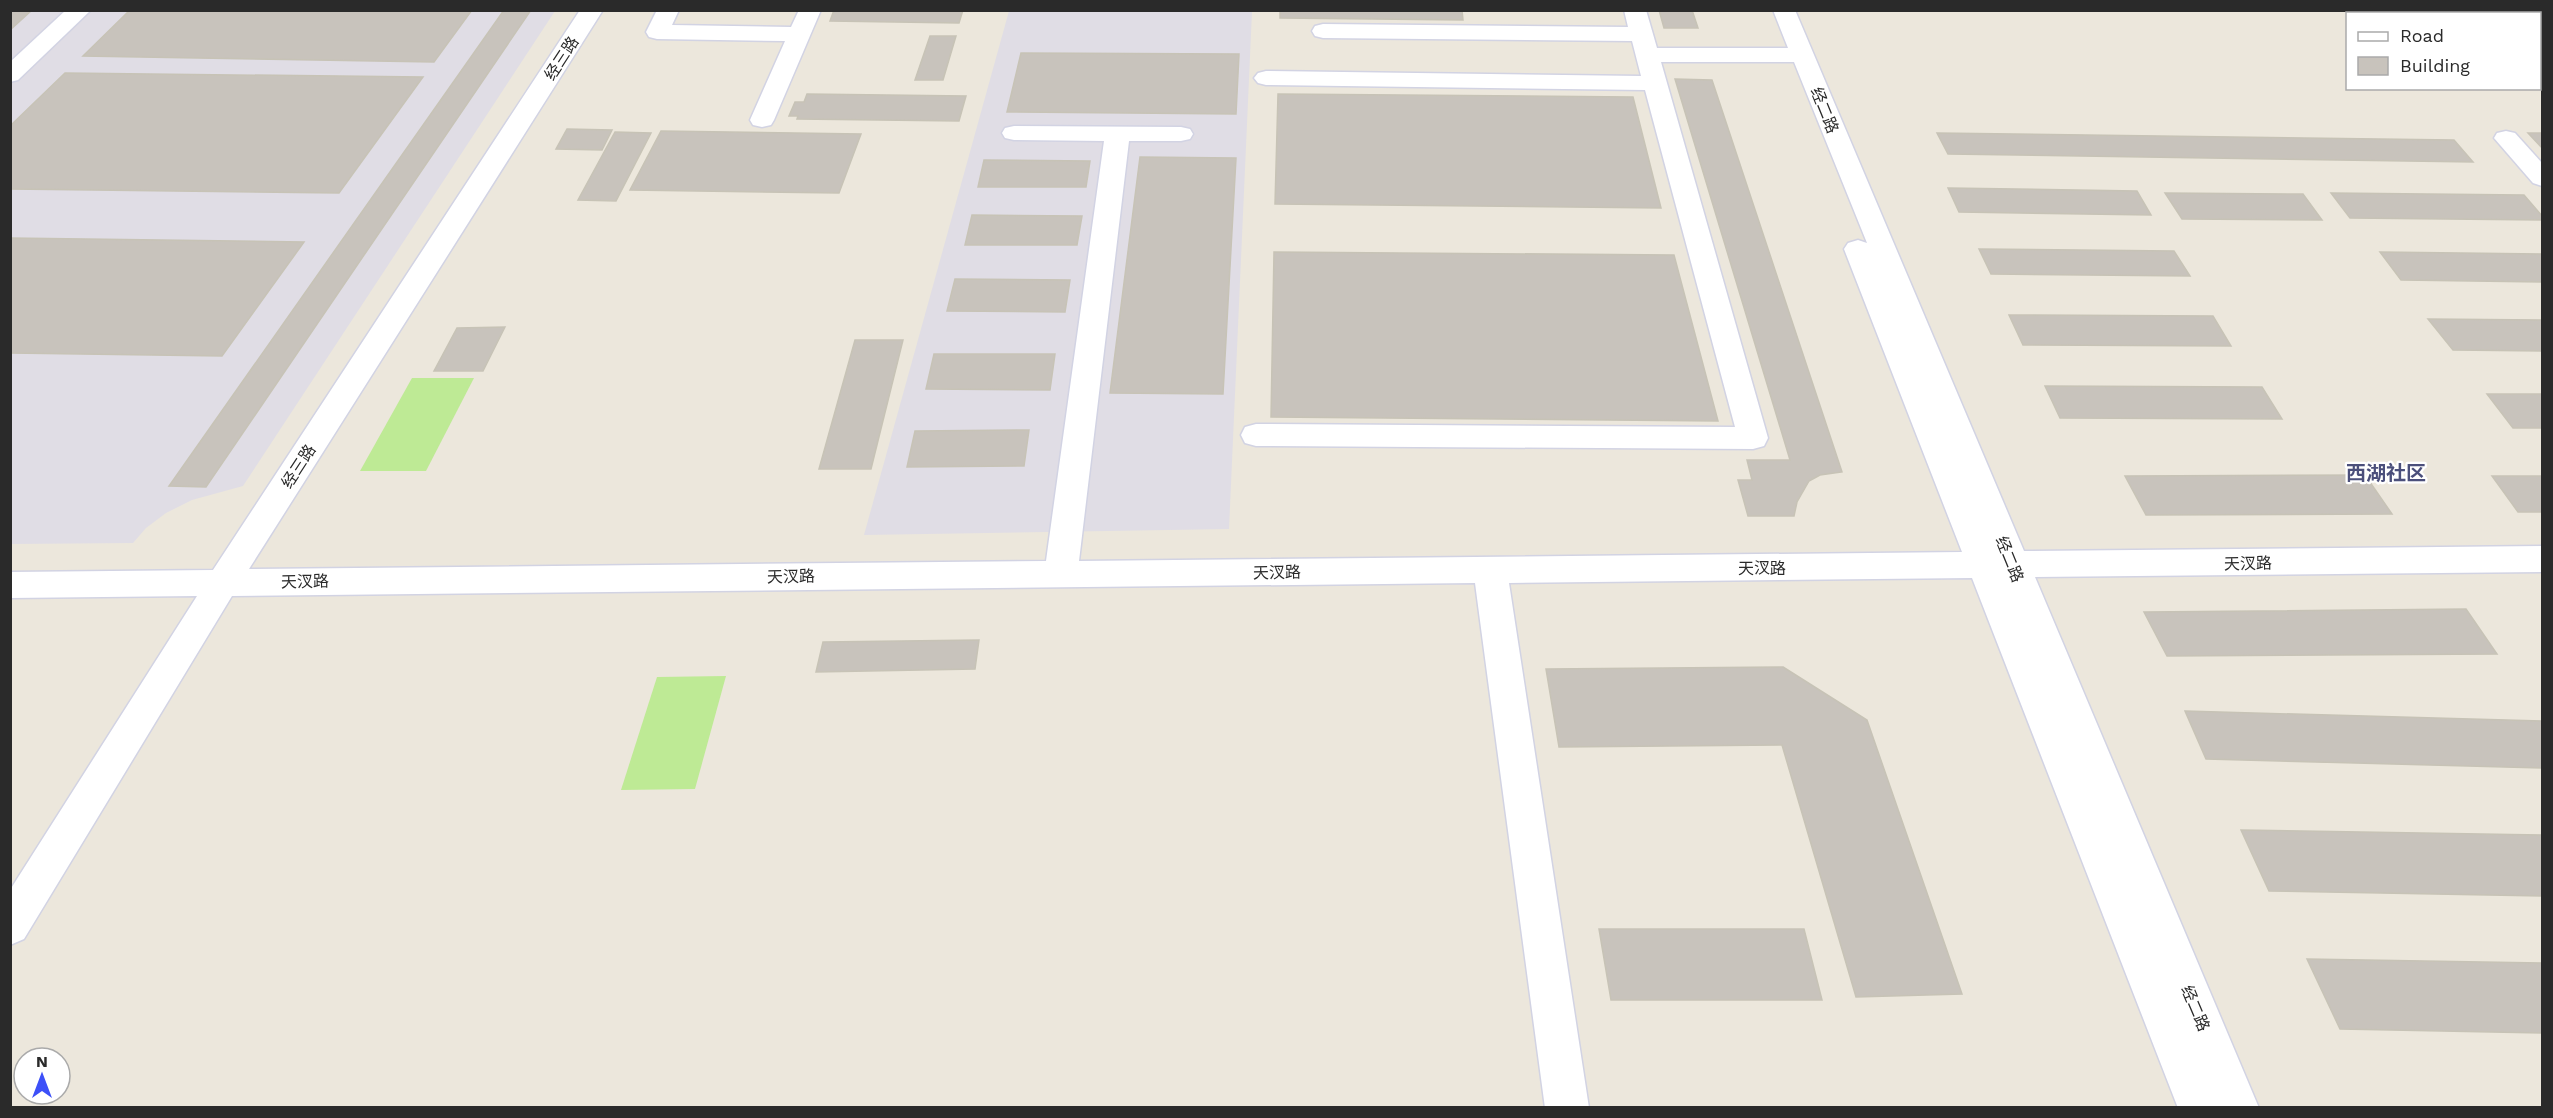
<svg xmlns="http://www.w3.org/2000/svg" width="2553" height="1118" viewBox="0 0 2553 1118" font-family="'Work Sans','Noto Sans SC',sans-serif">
<rect width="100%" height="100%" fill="#ece7dc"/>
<g fill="#e0dde5">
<polygon points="10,11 555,11 243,486 192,500 166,513 146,528 133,543 11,544"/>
<polygon points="1009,11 1252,11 1229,529 864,535"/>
</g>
<g fill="#beea95">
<polygon points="412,378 474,378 426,471 360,471"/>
<polygon points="726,676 695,789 621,790 657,677"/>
</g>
<g fill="#c8c3bc" stroke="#c7c3b6" stroke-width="1.5">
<polygon points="10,10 32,10 10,30"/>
<polygon points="130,10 472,10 434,62 83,56"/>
<polygon points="504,10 531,10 206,487 169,486"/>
<polygon points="834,10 963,10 959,23 830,21"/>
<polygon points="1280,10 1462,10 1463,20 1280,18"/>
<polygon points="1659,10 1692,10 1698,28 1664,28"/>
<polygon points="930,36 956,36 943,80 915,80"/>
<polygon points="1021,53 1239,54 1236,114 1007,112"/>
<polygon points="65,73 423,77 339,193 10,189 10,126"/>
<polygon points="1675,79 1712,80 1842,472 1820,475 1809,481 1797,502 1794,516 1748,516 1738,480 1752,480 1747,460 1790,460"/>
<polygon points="807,94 966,96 959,121 797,119 798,116 789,116 795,102 804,102"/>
<polygon points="1278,94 1633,97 1661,208 1275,204"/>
<polygon points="567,129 612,130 602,150 556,149"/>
<polygon points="661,131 861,134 839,193 630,190"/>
<polygon points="615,132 651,133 616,201 578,200"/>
<polygon points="1937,133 2454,140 2473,162 1948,154"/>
<polygon points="2528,133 2542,133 2542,148"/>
<polygon points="1140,157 1236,158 1223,394 1110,393"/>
<polygon points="984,160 1090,161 1086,187 978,187"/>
<polygon points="1948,188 2137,191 2151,215 1959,212"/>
<polygon points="2165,193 2303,194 2322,220 2182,219"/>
<polygon points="2331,193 2524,195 2542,216 2542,220 2350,218"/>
<polygon points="972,215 1082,216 1077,245 965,245"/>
<polygon points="10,238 304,242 222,356 10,353"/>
<polygon points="1979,249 2174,251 2190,276 1991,274"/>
<polygon points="1274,252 1674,255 1718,421 1271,417"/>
<polygon points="2380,252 2542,254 2542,282 2401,280"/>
<polygon points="955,279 1070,280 1065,312 947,311"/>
<polygon points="2009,315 2213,316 2231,346 2023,345"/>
<polygon points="2428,319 2542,320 2542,351 2453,350"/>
<polygon points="505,327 483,371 434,371 457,328"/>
<polygon points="855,340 903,340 871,469 819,469"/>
<polygon points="934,354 1055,354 1050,390 926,389"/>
<polygon points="2045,386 2262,387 2282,419 2060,418"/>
<polygon points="2487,394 2542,394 2542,428 2513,428"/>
<polygon points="1029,430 1024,466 907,467 915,431"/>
<polygon points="2365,475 2392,514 2146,515 2125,476"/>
<polygon points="2492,476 2542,476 2542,512 2518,512"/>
<polygon points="2466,609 2497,654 2167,656 2144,612"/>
<polygon points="979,640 975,669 816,672 823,642"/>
<polygon points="1783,667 1867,720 1962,994 1856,997 1782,745 1559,747 1546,669"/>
<polygon points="2185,711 2542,721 2542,768 2206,759"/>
<polygon points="2241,830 2542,835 2542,896 2269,891"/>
<polygon points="1599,929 1804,929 1822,1000 1611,1000"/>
<polygon points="2307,959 2542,963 2542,1033 2340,1029"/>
</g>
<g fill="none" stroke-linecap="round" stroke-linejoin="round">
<g stroke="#d2d3e3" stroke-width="3">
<g id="minor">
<polygon points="66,10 91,10 18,80 10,82 10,62"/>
<polygon points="580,10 603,10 249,569 1046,561 1104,141 1014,140 1005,138 1002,133 1005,128 1014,126 1181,127 1190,129 1193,134 1190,139 1181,141 1129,141 1079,561 1962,552 1844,249 1848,243 1858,240 1867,243 1794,62 1661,62 1768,438 1764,446 1753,449 1256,446 1245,443 1241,435 1245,427 1256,424 1735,427 1645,90 1266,85 1258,83 1254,78 1258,73 1266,71 1641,76 1632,41 1323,38 1315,36 1312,31 1315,26 1323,24 1628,27 1624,10 1646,10 1657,48 1788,48 1773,10 1795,10 2024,551 2542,546 2542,572 2035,577 2259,1108 2178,1108 1972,578 1509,583 1589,1108 1545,1108 1475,583 232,596 24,939 10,945 10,890 197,596 10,598 10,572 213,570"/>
<polygon points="657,10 679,10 672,25 791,27 799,10 821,10 774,120 771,125 762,127 753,125 750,120 785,41 657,39 649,37 646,32"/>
<polygon points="2506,131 2515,133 2542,163 2542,186 2533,183 2494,138 2497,133"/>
</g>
</g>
<use href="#minor" fill="#fff" fill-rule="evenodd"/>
</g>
<g text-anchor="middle" stroke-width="4.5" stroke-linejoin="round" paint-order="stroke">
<g font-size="16" fill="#2a2a2a" stroke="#fff">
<text transform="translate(561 58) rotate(-57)" y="6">经三路</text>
<text transform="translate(1825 110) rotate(68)" y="6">经二路</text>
<text transform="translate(298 466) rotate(-57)" y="6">经三路</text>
<text transform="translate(2010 559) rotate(68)" y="6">经二路</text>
<text transform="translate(2248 563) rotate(-1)" y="6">天汊路</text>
<text x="1762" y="574">天汊路</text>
<text transform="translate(1277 572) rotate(-1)" y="6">天汊路</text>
<text transform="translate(791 576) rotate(-1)" y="6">天汊路</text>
<text transform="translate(305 581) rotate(-1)" y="6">天汊路</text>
<text transform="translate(2196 1008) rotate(67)" y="6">经二路</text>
</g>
<g font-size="20" font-weight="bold" fill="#4b4f7b" stroke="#fff">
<text x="2386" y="480">西湖社区</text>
</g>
</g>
<rect width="2553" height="1118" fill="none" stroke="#2a2a2a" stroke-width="24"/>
<rect x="2346" y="12" width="195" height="78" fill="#ffffff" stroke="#aaaaaa" stroke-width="1.5"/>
<rect x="2358" y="32" width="30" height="9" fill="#ffffff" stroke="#aaaaaa" stroke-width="1.5"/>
<text x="2400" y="42" font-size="18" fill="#2a2a2a">Road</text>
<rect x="2358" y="57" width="30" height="18" fill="#c8c3bc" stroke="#aaaaaa" stroke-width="1.5"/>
<text x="2400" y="72" font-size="18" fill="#2a2a2a">Building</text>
<g transform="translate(42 1076)"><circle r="28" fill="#ffffff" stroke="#aaaaaa" stroke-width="1.5"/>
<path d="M0-4.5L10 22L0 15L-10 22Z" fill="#3d50f8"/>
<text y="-9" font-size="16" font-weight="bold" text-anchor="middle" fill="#2a2a2a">N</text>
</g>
</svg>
